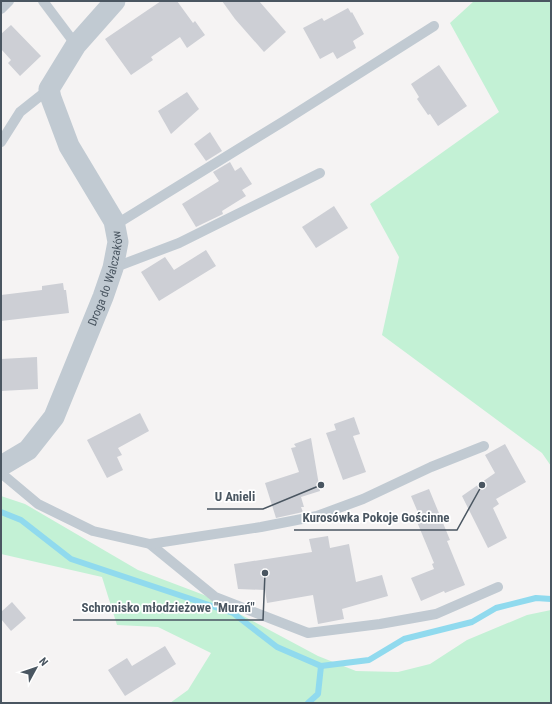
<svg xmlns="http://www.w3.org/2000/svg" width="552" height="704" viewBox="0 0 552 704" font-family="'Roboto Condensed',sans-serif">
<rect width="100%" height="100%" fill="#f5f3f3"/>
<g fill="#c3f1d5">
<polygon points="474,1 551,1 551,466 542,453 382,335 399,257 370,204 499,112 450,23"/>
<polygon points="1,496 25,504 138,570 204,595 318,656 356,671 398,672 430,664 467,640 527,615 551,610 551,703 170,703 188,690 211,653 158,627 117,625 102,577 1,554"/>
</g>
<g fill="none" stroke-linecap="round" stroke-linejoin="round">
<g stroke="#90daee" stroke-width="6">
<polyline points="1,512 21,520 71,559 233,613 277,647 321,666 369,660 404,639 472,622 496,608 536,598 551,599"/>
<polyline points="308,703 318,694 321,666"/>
</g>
</g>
<g fill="#cdcfd5">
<polygon points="161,1 177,1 193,23 195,21 205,35 187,48 180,37 151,57 153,60 131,75 105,39"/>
<polygon points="222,1 259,1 286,32 264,52 235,19"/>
<polygon points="348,8 351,13 352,12 364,34 353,41 356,48 337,59 333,52 320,59 303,28 322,18 324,21"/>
<polygon points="11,25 41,56 20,76 8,63 11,60 1,49 1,34"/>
<polygon points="439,65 467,106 438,126 430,114 428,115 417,99 419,97 411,84"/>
<polygon points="187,92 199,109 171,134 158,111"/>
<polygon points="210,132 222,151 206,161 194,144"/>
<polygon points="230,162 235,171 241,167 252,184 242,190 246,196 222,211 223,214 196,227 182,204 219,181 213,172"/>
<polygon points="334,206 348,228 316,248 302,227"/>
<polygon points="206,250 216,266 159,301 141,272 165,257 174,270"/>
<polygon points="63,283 64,290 66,290 69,313 1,321 1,295 42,290 42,286"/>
<polygon points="37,357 38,389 1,391 1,359"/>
<polygon points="140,413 149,431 118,448 122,455 117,457 123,470 107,478 87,440"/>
<polygon points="354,417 360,434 353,436 366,472 343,480 326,433 336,430 334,424"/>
<polygon points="311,438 320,491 301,497 304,507 301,507 303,512 276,518 265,483 299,472 291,448 296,447 294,444"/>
<polygon points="505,444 526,482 496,499 499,504 493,508 507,538 488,548 462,496 495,473 485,455"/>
<polygon points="429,489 450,540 447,541 465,585 445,593 444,591 421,601 411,578 434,569 432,564 434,563 415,517 419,515 411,496"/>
<polygon points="328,536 330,548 349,544 356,582 382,575 388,596 342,609 344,619 318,624 313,595 267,603 265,590 238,589 234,564 312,552 309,539"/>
<polygon points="12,602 26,618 11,631 1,619 1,612"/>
<polygon points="165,646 176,664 125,696 108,670 127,658 132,666"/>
</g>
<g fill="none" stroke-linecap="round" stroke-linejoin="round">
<g stroke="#c1cad2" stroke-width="10">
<polyline points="43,1 76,45"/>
<polyline points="1,9 9,1"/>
<polyline points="1,142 20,112 49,89"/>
<polyline points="115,225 284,121 434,26"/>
<polyline points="113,268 179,243 320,173"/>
<polyline points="1,473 38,504 93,531 150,544 215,597 308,633 380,624 436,614 498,587"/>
<polyline points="150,544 261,527 317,516 363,499 431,467 484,446"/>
</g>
<path stroke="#c1cad2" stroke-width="21" id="s1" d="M1,466L28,450L54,417L103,297L113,268L118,242L114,221L69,146L51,98L49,89L76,45L115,1"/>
</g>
<g text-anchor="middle" stroke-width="3.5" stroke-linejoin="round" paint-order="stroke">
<g font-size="12" fill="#4a5661" stroke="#fff">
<text dy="4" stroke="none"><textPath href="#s1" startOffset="222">Droga do Walczaków</textPath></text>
</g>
</g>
<path fill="none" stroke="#4a5661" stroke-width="1.5" d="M321 485L263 509H207M482 485L457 530H294M265 573L263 620H73"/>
<g fill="#4a5661" stroke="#fff" stroke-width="1.5">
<circle cx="321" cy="485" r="4"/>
<circle cx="482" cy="485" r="4"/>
<circle cx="265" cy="573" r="4"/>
</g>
<g font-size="13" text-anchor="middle" font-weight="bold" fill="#4a5661" stroke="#fff" stroke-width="3.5" stroke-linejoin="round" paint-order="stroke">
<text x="235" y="501">U Anieli</text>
<text x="376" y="522">Kurosówka Pokoje Gościnne</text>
<text x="168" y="612">Schronisko młodzieżowe "Murań"</text>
</g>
<rect width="552" height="704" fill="none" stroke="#4a5661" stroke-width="4"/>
<g transform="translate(36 668) rotate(50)" stroke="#ffffff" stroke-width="3" paint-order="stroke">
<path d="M0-3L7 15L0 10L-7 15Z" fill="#4a5661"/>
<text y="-6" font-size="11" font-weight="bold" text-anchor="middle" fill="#4a5661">N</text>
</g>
</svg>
